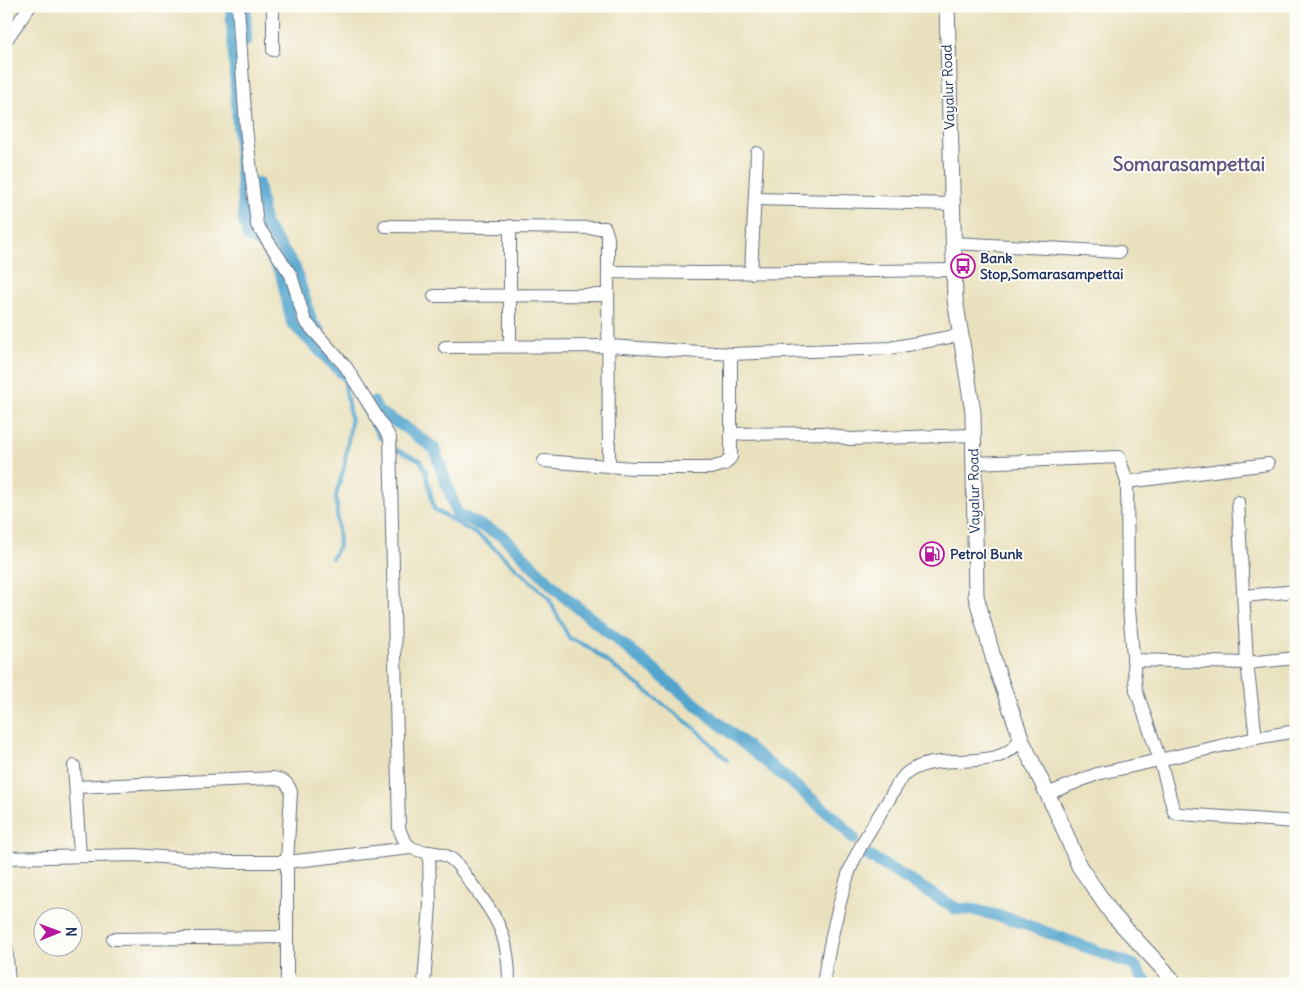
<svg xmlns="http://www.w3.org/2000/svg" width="1302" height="990" viewBox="0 0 1302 990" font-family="Delius,sans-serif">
<rect width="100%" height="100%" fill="#fdfcf7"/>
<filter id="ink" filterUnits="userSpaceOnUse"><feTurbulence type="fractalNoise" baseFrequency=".02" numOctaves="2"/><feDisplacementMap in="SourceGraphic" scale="10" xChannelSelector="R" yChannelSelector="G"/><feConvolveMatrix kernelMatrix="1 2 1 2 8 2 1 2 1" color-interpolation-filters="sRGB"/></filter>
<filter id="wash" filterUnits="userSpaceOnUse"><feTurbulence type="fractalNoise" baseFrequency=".0096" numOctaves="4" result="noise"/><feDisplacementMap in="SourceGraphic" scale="20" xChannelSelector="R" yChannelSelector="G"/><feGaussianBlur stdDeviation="1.12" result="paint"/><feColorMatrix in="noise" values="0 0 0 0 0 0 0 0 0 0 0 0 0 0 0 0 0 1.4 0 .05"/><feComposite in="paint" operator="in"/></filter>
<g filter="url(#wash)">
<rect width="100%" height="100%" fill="#e9e1bd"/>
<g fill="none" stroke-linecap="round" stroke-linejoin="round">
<g stroke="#52a5ce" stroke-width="4">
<polyline points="345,378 380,439"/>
<polyline points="397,450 420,460 426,472 434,509 484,539 548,597 569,638 588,647 696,729 727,760"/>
<polyline points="332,558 339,546 336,495 344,468 351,421 343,374"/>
</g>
<g stroke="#52a5ce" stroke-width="12">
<polyline points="231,6 244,220 248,236 263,244 281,273 292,323 343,374"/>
<polyline points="245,6 246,41"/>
<polyline points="258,183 264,223 295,268 312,323 319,331"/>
<polyline points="373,402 378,412 403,426 434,448 457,514 503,536 560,593 837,820 854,839"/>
<polyline points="869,856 957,909 975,910 1011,919 1134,965 1147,984"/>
</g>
</g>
</g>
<g filter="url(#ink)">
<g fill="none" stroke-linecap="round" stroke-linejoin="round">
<g stroke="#636d7f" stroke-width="14">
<g id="minor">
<path d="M238,6L246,128L257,225L291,275L305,321L346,367L390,438L399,828C410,864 432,843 454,861C461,868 467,878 473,886C500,921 509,938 509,984"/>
<polyline points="273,6 273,50"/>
<polyline points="6,40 30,6"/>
<polyline points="755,199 952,204"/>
<polyline points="385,226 605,228 608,238 608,272"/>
<polyline points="953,243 1119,252"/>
<polyline points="751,273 757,153"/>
<polyline points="434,296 608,295"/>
<polyline points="510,346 510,226"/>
<polyline points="445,347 608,346 731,354 890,348 961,335"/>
<polyline points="732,434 824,433 849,439 973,435"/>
<polyline points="544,461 633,468 711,468 725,464 731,457 731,354"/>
<polyline points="974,463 1119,457 1127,482 1128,597 1136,690 1160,760 1174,812 1181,814 1296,822"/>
<polyline points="609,466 608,272 704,273 954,270"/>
<polyline points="1127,482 1268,464"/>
<polyline points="1238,502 1247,663 1256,738"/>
<polyline points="1245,596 1296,591"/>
<polyline points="1133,660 1247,663 1296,658"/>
<polyline points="74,766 80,856"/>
<path d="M76,787L273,778C283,780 288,782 291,792L287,862V984"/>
<polyline points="1047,794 1097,774 1256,738 1296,731"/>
<polyline points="6,858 134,855 228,862 287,862 410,848"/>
<polyline points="113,939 287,937"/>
<polyline points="6,944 9,984"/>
<polyline points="424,984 430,905 429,852"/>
<path d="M823,984C829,947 837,908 849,872C858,848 874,823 888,801C893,793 899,779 907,773C939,748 1001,777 1021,737"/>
</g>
</g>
<g stroke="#636d7f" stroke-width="17">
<polyline id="major" points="947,6 955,299 973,412 976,596 996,668 1023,743 1060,820 1079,866 1112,914 1164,970 1174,984"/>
</g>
<use href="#minor" stroke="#fff" stroke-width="12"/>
<use href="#major" stroke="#fff" stroke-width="15"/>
</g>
</g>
<defs>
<g id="bus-ring" transform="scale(1.25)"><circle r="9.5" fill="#fdfcf7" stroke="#b5179e" stroke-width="1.5"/><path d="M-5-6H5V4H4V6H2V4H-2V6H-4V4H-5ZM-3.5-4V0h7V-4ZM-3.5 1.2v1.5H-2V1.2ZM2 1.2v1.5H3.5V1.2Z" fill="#b5179e"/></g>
<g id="fuel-ring" transform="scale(1.25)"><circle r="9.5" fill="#fdfcf7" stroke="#b5179e" stroke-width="1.5"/><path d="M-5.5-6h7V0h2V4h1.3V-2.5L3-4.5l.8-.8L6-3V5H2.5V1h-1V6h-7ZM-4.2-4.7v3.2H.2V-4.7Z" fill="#b5179e"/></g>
</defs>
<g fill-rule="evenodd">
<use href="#bus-ring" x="963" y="266"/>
<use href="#fuel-ring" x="932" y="554"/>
</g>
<g text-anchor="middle" stroke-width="4" stroke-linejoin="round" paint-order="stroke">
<g font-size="14" fill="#1b2f5e" stroke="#fdfcf7">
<text transform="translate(948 87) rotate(-92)" y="5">Vayalur Road</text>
<text transform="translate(974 491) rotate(-91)" y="5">Vayalur Road</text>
</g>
<g font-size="14" font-weight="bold" fill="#1b2f5e" stroke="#fdfcf7" text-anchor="start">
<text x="980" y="263">Bank<tspan x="980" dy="16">Stop,Somarasampettai</tspan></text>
<text x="950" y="559">Petrol Bunk</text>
</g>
<g font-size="19" font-weight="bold" fill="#5f5381" stroke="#fdfcf7">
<text x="1189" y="171">Somarasampettai</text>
</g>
</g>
<rect width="1302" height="990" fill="none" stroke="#fdfcf7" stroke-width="25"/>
<g transform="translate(58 932) rotate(89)"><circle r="24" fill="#fdfcf7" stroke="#a3aaba"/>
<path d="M0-4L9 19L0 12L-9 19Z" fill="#b5179e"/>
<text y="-8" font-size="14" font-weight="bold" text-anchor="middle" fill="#1b2f5e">N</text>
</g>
</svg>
